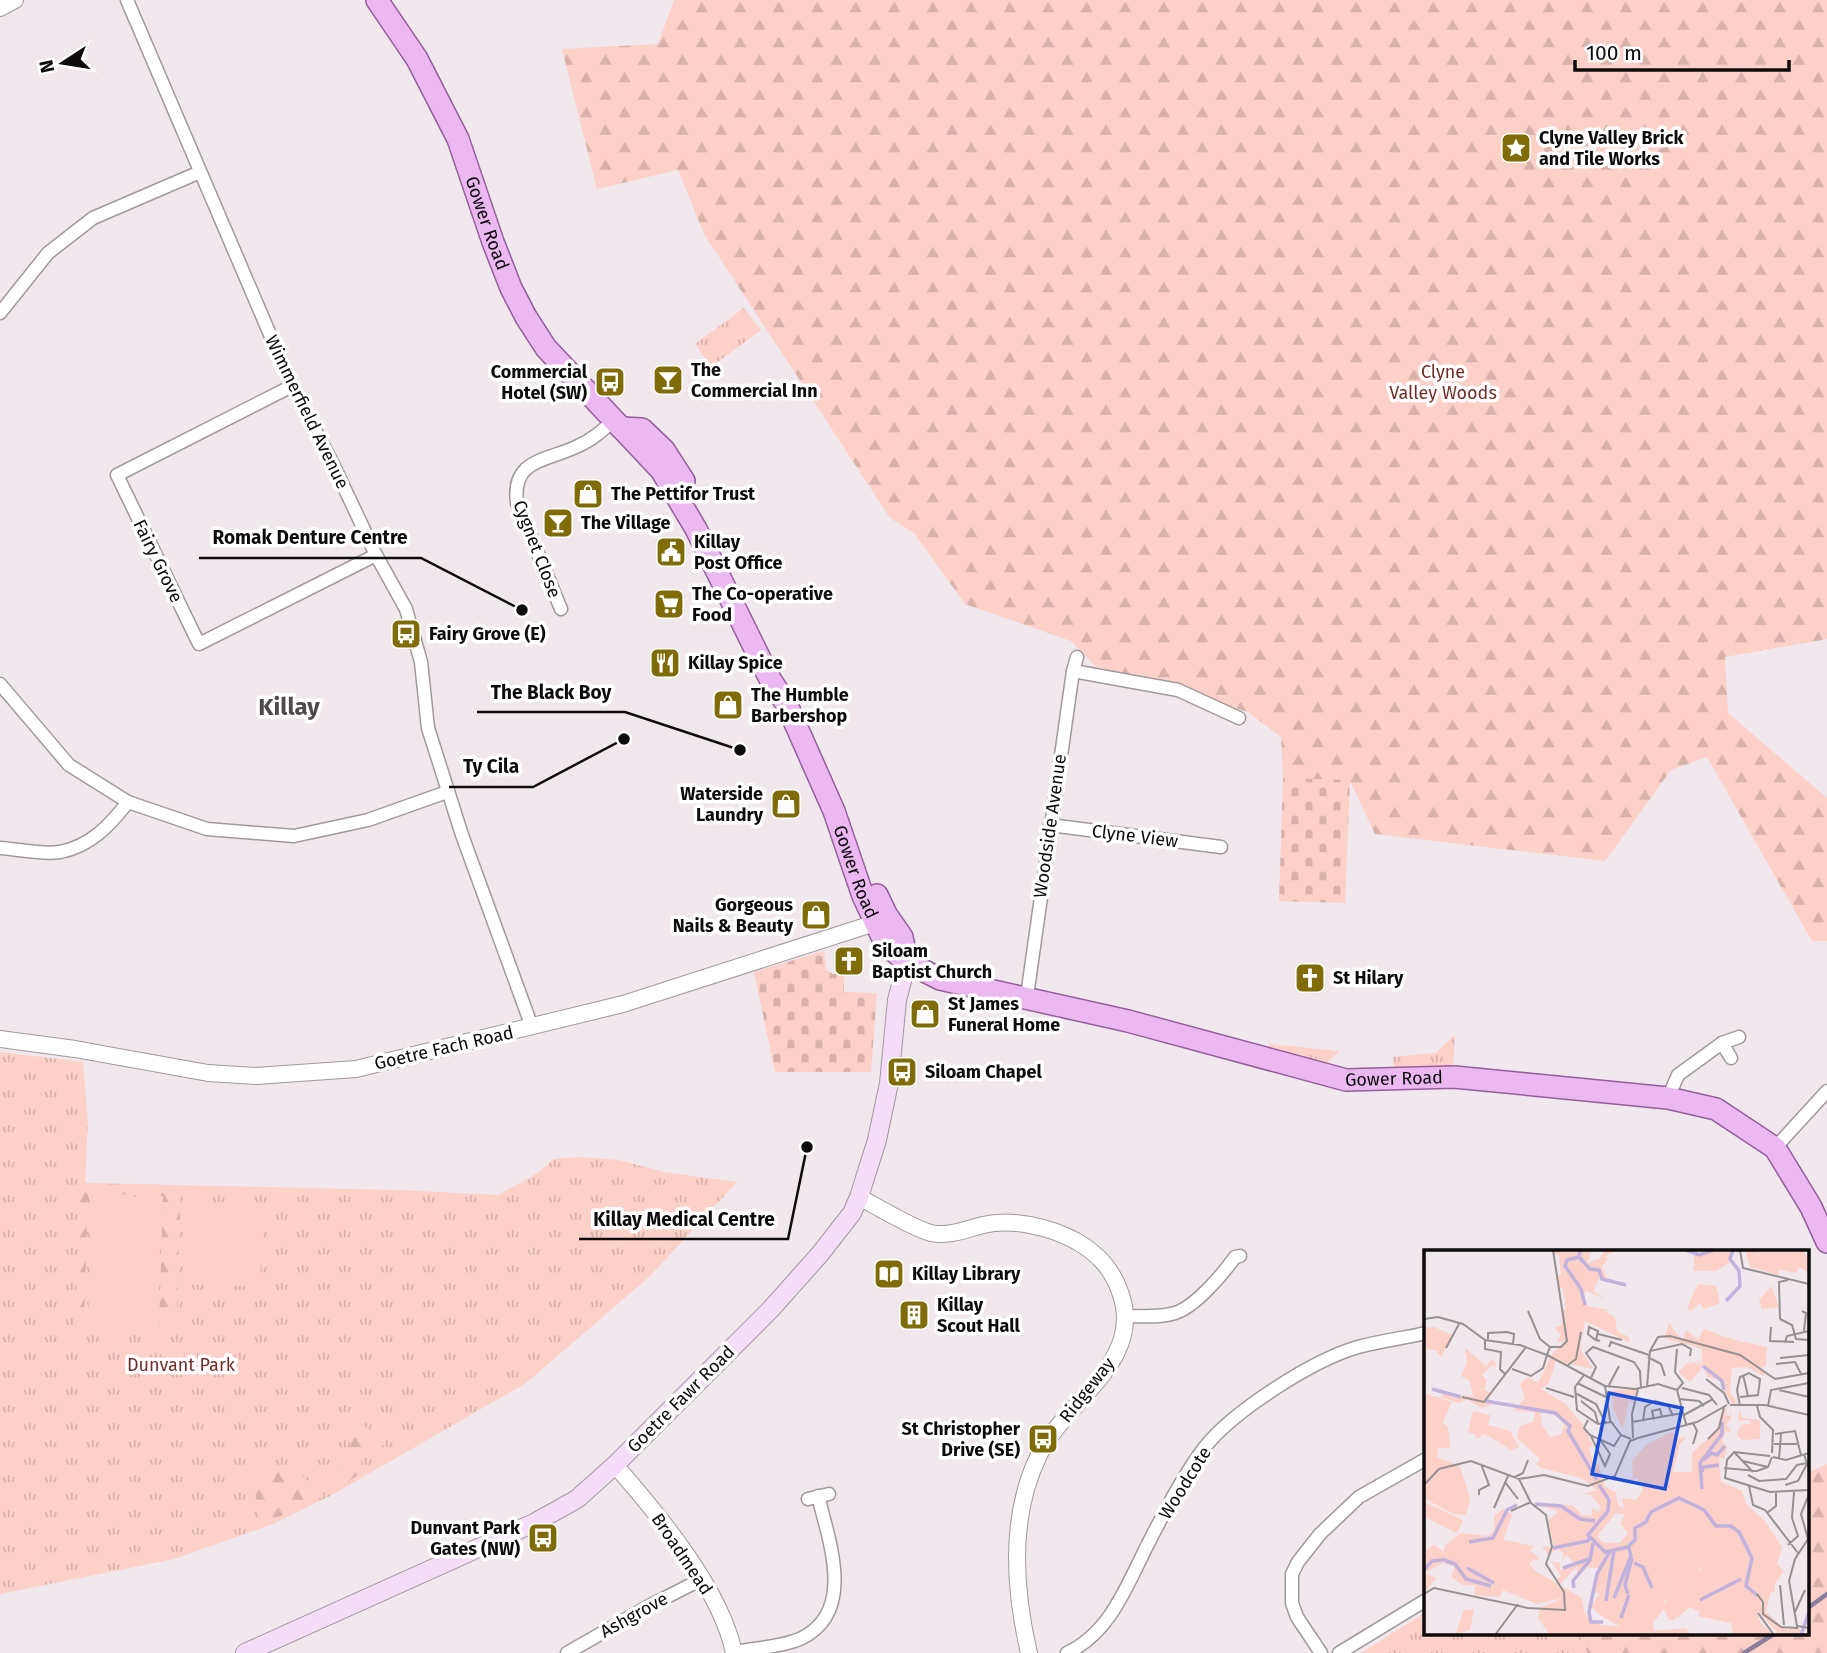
<svg xmlns="http://www.w3.org/2000/svg" width="1827" height="1653" viewBox="0 0 1827 1653" font-family="'Fira Sans',sans-serif">
<defs>
<pattern id="grass-tufts" width="24" height="20" patternUnits="userSpaceOnUse" patternTransform="scale(1.75)"><rect width="24" height="20" fill="#fdd0c8"/><path d="M3 7l-1-3M5 7V3M7 7l1-3M15 17l-1-3M17 17v-4M19 17l1-3" fill="none" stroke="#d8b1ab"/></pattern>
<pattern id="forest-firs" width="22" height="20" patternUnits="userSpaceOnUse" patternTransform="scale(1.75)"><rect width="22" height="20" fill="#fdd0c8"/><path d="M5 1l3.5 6h-7zM16 11l3.5 6h-7z" fill="#d8b1ab"/></pattern>
<pattern id="cemetery-stones" width="16" height="16" patternUnits="userSpaceOnUse" patternTransform="scale(1.75)"><rect width="16" height="16" fill="#fdd0c8"/><path d="M2 7V4a2 2 0 0 1 4 0v3zM10 15v-3a2 2 0 0 1 4 0v3z" fill="#d8b1ab"/></pattern>
</defs>
<rect width="100%" height="100%" fill="#f0e8ec"/>
<g fill="url(#grass-tufts)">
<polygon points="744,308 761,330 711,367 695,344"/>
<polygon points="1455,1035 1453,1067 1394,1069 1393,1057 1435,1053"/>
<polygon points="1269,1044 1339,1051 1327,1063 1293,1059 1269,1050"/>
<polygon points="0,1052 83,1062 88,1123 85,1183 398,1190 498,1195 536,1174 554,1159 581,1157 618,1160 664,1172 737,1182 650,1276 526,1383 330,1496 273,1524 174,1559 0,1594"/>
<polygon points="1426,1612 1426,1634 1580,1634 1587,1653 1361,1653"/>
</g>
<g fill="url(#forest-firs)">
<polygon points="674,0 1827,0 1827,639 1725,657 1728,713 1827,798 1827,941 1812,941 1707,757 1671,770 1605,861 1375,834 1350,781 1283,778 1281,737 1248,712 1095,666 1071,641 965,604 914,533 890,518 704,234 678,170 597,189 562,49 658,44"/>
<polygon points="80,1185 181,1188 176,1330 159,1329 163,1196 88,1193 84,1326 75,1326"/>
<polygon points="356,1422 371,1430 385,1444 361,1459 362,1473 331,1492 326,1486 346,1457"/>
<polygon points="1827,1464 1827,1653 1587,1653 1580,1634 1808,1634 1808,1473"/>
<polygon points="293,1467 324,1496 261,1525 251,1472"/>
</g>
<g fill="url(#cemetery-stones)">
<polygon points="1283,778 1350,780 1345,903 1279,901"/>
<polygon points="824,951 826,970 833,974 844,974 844,992 877,993 871,1072 775,1072 754,972"/>
</g>
<g fill="#fdd0c8">
<polygon points="92,1195 162,1198 157,1327 88,1325"/>
<polygon points="187,1206 263,1209 260,1287 184,1284"/>
</g>
<g fill="none" stroke-linecap="round" stroke-linejoin="round">
<g stroke="#8a7f9f" stroke-width="4.5">
<polyline points="1808,1608 1827,1594"/>
<polyline points="1744,1653 1774,1634"/>
</g>
<g stroke="#a0999d" stroke-width="15">
<g id="minor">
<polyline points="127,0 292,386 333,464 376,555 406,609 421,662 428,728 462,835 532,1027"/>
<polyline points="0,313 48,253 93,218 200,172"/>
<polyline points="292,386 117,475 199,644 376,555"/>
<path d="M561,609L517,503C511,458 548,461 578,446C592,440 603,430 614,420"/>
<polyline points="1073,671 1178,690 1239,718"/>
<polyline points="0,684 69,765 128,802 207,829 294,836 368,820 447,792"/>
<polyline points="1050,825 1221,847"/>
<path d="M0,848C19,849 42,855 60,852C91,846 110,825 128,802"/>
<polyline points="1027,996 1073,671 1077,657"/>
<polyline points="1722,1043 1731,1058"/>
<polyline points="1668,1098 1678,1075 1722,1043 1739,1037"/>
<polyline points="1775,1148 1827,1091"/>
<path d="M1125,1316C1141,1316 1159,1318 1175,1313C1195,1307 1223,1274 1235,1257L1240,1256"/>
<polyline points="808,1499 829,1494"/>
<path d="M734,1652C755,1648 783,1647 802,1638C856,1611 829,1541 818,1496"/>
<polyline points="567,1653 649,1606 702,1579"/>
<path d="M1067,1653C1112,1632 1128,1582 1150,1540C1166,1509 1183,1476 1204,1448C1233,1411 1313,1360 1358,1347C1380,1341 1404,1338 1426,1333"/>
<polyline points="1321,1653 1297,1617 1292,1603 1292,1574 1298,1562 1320,1534 1359,1497 1426,1459"/>
<polyline points="1339,1653 1426,1600"/>
</g>
</g>
<g stroke="#a0999d" stroke-width="18">
<g id="tertiary">
<polyline points="0,8 15,0"/>
<polyline points="0,1039 75,1049 208,1073 256,1076 356,1069 623,1004 875,923"/>
<path d="M859,1197C876,1206 914,1229 931,1233C948,1237 967,1229 983,1225C1012,1218 1050,1227 1076,1241C1097,1253 1112,1268 1120,1292C1146,1361 1065,1401 1039,1455C1009,1516 1014,1589 1029,1653"/>
<path d="M615,1465C657,1513 721,1589 734,1653"/>
</g>
</g>
<g stroke="#a0999d" stroke-width="20">
<polyline id="secondary" points="245,1653 534,1523 577,1499 615,1465 771,1309 820,1254 852,1213 859,1197 877,1140 889,1083 897,1000 907,962"/>
</g>
<g stroke="#945d9c" stroke-width="24">
<g id="primary">
<path id="s1" d="M377,0L417,59L458,139L493,242L511,288L526,317L546,348L661,470L696,529L770,679L787,705L834,811L863,896L886,945L907,962L940,979L1128,1021L1346,1080L1454,1077L1668,1098L1716,1109L1775,1148L1811,1207L1827,1242"/>
<polyline points="621,428 642,429 664,450 684,481"/>
<polyline points="877,895 886,914 902,937 907,962"/>
</g>
</g>
<use href="#minor" stroke="#fff" stroke-width="12"/>
<use href="#tertiary" stroke="#fff" stroke-width="16"/>
<use href="#secondary" stroke="#f5dcf8" stroke-width="18"/>
<use href="#primary" stroke="#ebb8f2" stroke-width="21"/>
</g>
<defs>
<g id="sight-square" transform="scale(1.575)"><rect x="-9" y="-9" width="18" height="18" rx="4" fill="#806c07" stroke="#fff"/><path d="M0-6L1.8-2.2L6-1.7L2.9 1.2L3.7 5.4L0 3.3L-3.7 5.4L-2.9 1.2L-6-1.7L-1.8-2.2Z" fill="#fff"/></g>
<g id="bar-square" transform="scale(1.575)"><rect x="-9" y="-9" width="18" height="18" rx="4" fill="#806c07" stroke="#fff"/><path d="M-6-5H6L.8 .8V4.5H3.5V6h-7V4.5H-.8V.8Z" fill="#fff"/></g>
<g id="bus-square" transform="scale(1.575)"><rect x="-9" y="-9" width="18" height="18" rx="4" fill="#806c07" stroke="#fff"/><path d="M-5-6H5V4H4V6H2V4H-2V6H-4V4H-5ZM-3.5-4V0h7V-4ZM-3.5 1.2v1.5H-2V1.2ZM2 1.2v1.5H3.5V1.2Z" fill="#fff"/></g>
<g id="shop-square" transform="scale(1.575)"><rect x="-9" y="-9" width="18" height="18" rx="4" fill="#806c07" stroke="#fff"/><path d="M-5-2.5h2.3a2.7 3.5 0 0 1 5.4 0H5L5.5 6h-11ZM-1.5-2.5h3a1.5 2.3 0 0 0-3 0Z" fill="#fff"/></g>
<g id="civic-square" transform="scale(1.575)"><rect x="-9" y="-9" width="18" height="18" rx="4" fill="#806c07" stroke="#fff"/><path d="M-.6-6.5H3V-4.5H.6V-3L4-1V1h2V6H-6V1h2V-1L-.6-3ZM-1.2 2.5V6h2.4V2.5Z" fill="#fff"/></g>
<g id="supermarket-square" transform="scale(1.575)"><rect x="-9" y="-9" width="18" height="18" rx="4" fill="#806c07" stroke="#fff"/><path d="M-6-5.5h2.5l.6 2H6L4.5 2H-2.5L-4.4-4H-6ZM-1.5 3.2a1.3 1.3 0 1 0 .1 0ZM3 3.2a1.3 1.3 0 1 0 .1 0Z" fill="#fff"/></g>
<g id="restaurant-square" transform="scale(1.575)"><rect x="-9" y="-9" width="18" height="18" rx="4" fill="#806c07" stroke="#fff"/><path d="M-5-6h1v4h1v-4h1v4h1v-4h1v5L-1.5 .5V6h-2V.5L-5-1ZM5-6V6H3V1.5H1.5Q1.5-4 5-6Z" fill="#fff"/></g>
<g id="church-square" transform="scale(1.575)"><rect x="-9" y="-9" width="18" height="18" rx="4" fill="#806c07" stroke="#fff"/><path d="M-1.2-6h2.4v3.5h3.3v2.4h-3.3V6h-2.4V-.1h-3.3v-2.4h3.3Z" fill="#fff"/></g>
<g id="library-square" transform="scale(1.575)"><rect x="-9" y="-9" width="18" height="18" rx="4" fill="#806c07" stroke="#fff"/><path d="M-6-4Q-3-5.5-.7-3.5V5Q-3 3-6 4ZM6-4Q3-5.5 .7-3.5V5Q3 3 6 4Z" fill="#fff"/></g>
<g id="building-square" transform="scale(1.575)"><rect x="-9" y="-9" width="18" height="18" rx="4" fill="#806c07" stroke="#fff"/><path d="M-4-6H4V6H1V3H-1V6H-4ZM-2.5-4.3h1.7v1.8h-1.7ZM.8-4.3h1.7v1.8H.8ZM-2.5-1h1.7V.8h-1.7ZM.8-1h1.7V.8H.8Z" fill="#fff"/></g>
</defs>
<g fill-rule="evenodd">
<use href="#sight-square" x="1516" y="148"/>
<use href="#bar-square" x="668" y="380"/>
<use href="#bus-square" x="610" y="382"/>
<use href="#shop-square" x="588" y="494"/>
<use href="#bar-square" x="558" y="523"/>
<use href="#civic-square" x="671" y="552"/>
<use href="#supermarket-square" x="669" y="604"/>
<use href="#bus-square" x="406" y="634"/>
<use href="#restaurant-square" x="665" y="663"/>
<use href="#shop-square" x="728" y="705"/>
<use href="#shop-square" x="786" y="804"/>
<use href="#shop-square" x="816" y="915"/>
<use href="#church-square" x="849" y="961"/>
<use href="#church-square" x="1310" y="978"/>
<use href="#shop-square" x="925" y="1014"/>
<use href="#bus-square" x="902" y="1072"/>
<use href="#library-square" x="889" y="1274"/>
<use href="#building-square" x="914" y="1315"/>
<use href="#bus-square" x="1043" y="1439"/>
<use href="#bus-square" x="543" y="1538"/>
</g>
<g text-anchor="middle" stroke-width="7" stroke-linejoin="round" paint-order="stroke">
<g font-size="18" font-weight="bold" fill="#0d0b0c" stroke="#fff" text-anchor="start">
<text x="1539" y="144">Clyne Valley Brick<tspan x="1539" dy="21">and Tile Works</tspan></text>
<text x="691" y="376">The<tspan x="691" dy="21">Commercial Inn</tspan></text>
<text x="587" y="378" text-anchor="end">Commercial<tspan x="587" dy="21">Hotel (SW)</tspan></text>
<text x="611" y="500">The Pettifor Trust</text>
<text x="581" y="529">The Village</text>
<text x="694" y="548">Killay<tspan x="694" dy="21">Post Office</tspan></text>
<text x="692" y="600">The Co-operative<tspan x="692" dy="21">Food</tspan></text>
<text x="429" y="640">Fairy Grove (E)</text>
<text x="688" y="669">Killay Spice</text>
<text x="751" y="701">The Humble<tspan x="751" dy="21">Barbershop</tspan></text>
<text x="763" y="800" text-anchor="end">Waterside<tspan x="763" dy="21">Laundry</tspan></text>
<text x="793" y="911" text-anchor="end">Gorgeous<tspan x="793" dy="21">Nails &amp; Beauty</tspan></text>
<text x="872" y="957">Siloam<tspan x="872" dy="21">Baptist Church</tspan></text>
<text x="1333" y="984">St Hilary</text>
<text x="948" y="1010">St James<tspan x="948" dy="21">Funeral Home</tspan></text>
<text x="925" y="1078">Siloam Chapel</text>
<text x="912" y="1280">Killay Library</text>
<text x="937" y="1311">Killay<tspan x="937" dy="21">Scout Hall</tspan></text>
<text x="1020" y="1435" text-anchor="end">St Christopher<tspan x="1020" dy="21">Drive (SE)</tspan></text>
<text x="520" y="1534" text-anchor="end">Dunvant Park<tspan x="520" dy="21">Gates (NW)</tspan></text>
</g>
<g font-size="18" fill="#0d0b0c" stroke="#fff">
<text dy="6" stroke="none"><textPath href="#s1" startOffset="250">Gower Road</textPath></text>
<text transform="translate(307 412) rotate(64)" y="6">Wimmerfield Avenue</text>
<text transform="translate(537 549) rotate(69)" y="6">Cygnet Close</text>
<text transform="translate(158 561) rotate(64)" y="6">Fairy Grove</text>
<text transform="translate(1050 826) rotate(-82)" y="6">Woodside Avenue</text>
<text transform="translate(1135 836) rotate(7)" y="6">Clyne View</text>
<text dy="6" stroke="none"><textPath href="#s1" startOffset="1004">Gower Road</textPath></text>
<text transform="translate(444 1048) rotate(-13)" y="6">Goetre Fach Road</text>
<text dy="6" stroke="none"><textPath href="#s1" startOffset="1614">Gower Road</textPath></text>
<text transform="translate(1087 1390) rotate(-52)" y="6">Ridgeway</text>
<text transform="translate(681 1399) rotate(-45)" y="6">Goetre Fawr Road</text>
<text transform="translate(1185 1483) rotate(-58)" y="6">Woodcote</text>
<text transform="translate(682 1554) rotate(56)" y="6">Broadmead</text>
<text transform="translate(634 1615) rotate(-29)" y="6">Ashgrove</text>
</g>
<g font-size="18" fill="#6f2d25" stroke="#fff">
<text x="1443" y="378">Clyne<tspan x="1443" dy="21">Valley Woods</tspan></text>
<text x="181" y="1371">Dunvant Park</text>
</g>
<g font-size="24" font-weight="bold" fill="#4f494c" stroke="#fff">
<text x="289" y="715">Killay</text>
</g>
</g>
<g transform="translate(1424 1250)">
<rect width="385" height="385" fill="#f0e8ec"/>
<path d="M137,0H157L152,13L139,18ZM321,0H334L333,6L355,20V25L326,17ZM274,34L292,36L296,53L280,59L276,53L267,61L263,58ZM347,36L355,57L338,59L335,50ZM280,79L299,86L286,93L259,90L262,80L274,90ZM315,91L343,97L342,116L337,118L316,104ZM208,139H213L210,152L205,151L199,180L189,159L188,140ZM0,143L28,152L19,172L24,177L26,199L14,197L13,207L36,216L46,249L42,265L29,264L0,248ZM316,160L318,168L336,170V189L318,190L313,185L317,175L327,174L326,170L314,171ZM136,260L147,265L139,273L143,277L128,285L140,280L142,288L137,296L130,297L124,271ZM58,294L70,300L85,294L99,300L110,309L105,314L113,322L158,348L161,364L171,374L196,377L229,367L230,381L262,378L266,385H126L114,368L116,358L139,348L113,354L79,340L76,347L50,345L53,333L43,328L33,312L47,296ZM266,305L278,322L267,334L271,346L266,357L253,368L241,354L244,346L236,313Z" fill="#fdd0c8"/>
<path d="M130,0H137L139,17L152,13L157,0H168L163,13L176,8L181,0H193L180,7L185,8L178,16L183,29L176,27L169,41L181,49L162,41L158,48L164,56L185,60L182,62L191,67L193,81L205,87V92L161,71L156,99L169,119L132,111L125,133L117,139L142,154L159,175L169,196L165,198L169,213L175,214L181,237L192,242L194,255L200,259L198,248L212,250L219,240L213,228L197,234L209,227L208,211L222,195L244,183H251L254,189L263,186L256,194L249,222H268V203L292,181L298,161L304,157L301,165L306,166L307,160V168L302,175L308,183L302,181L298,191L303,197L300,209L295,208L297,232L318,241L322,254L342,272L358,298L353,314L360,321L351,333V341L346,343L342,362L361,379H376L378,385L354,383L333,360L336,372L349,385H309L307,373L274,366L276,362L266,357L271,346L267,334L278,320L265,305L236,313L244,346L240,352L251,363V370H245L240,359L231,370L196,377L175,364L167,357L176,344L170,341L172,324L177,320L172,318L162,317L153,328V316L137,334L132,330L137,326L127,311L136,313V320L151,314L142,305L137,313L140,304L134,299L124,304L118,297L136,296L140,280L126,285L143,277L139,272L147,265L110,254L148,255L158,265L168,266V258L174,262L177,257L167,245L159,244L173,240L157,228L117,218L112,214L116,209L93,188L96,176L109,172L111,162L88,161L101,148L96,134L104,127L114,133L128,104L140,92L133,91L137,85L131,78L138,75L137,60H142L139,38H134L132,26L137,25L135,5H130ZM126,161L141,175L137,184L126,187L118,175L116,163ZM192,263L201,264L196,274L204,283L196,293H179L173,286ZM306,0L307,11L292,21H269L271,3ZM334,0H380L381,5L385,3V23L376,17L372,23L335,16ZM245,73L256,88L286,93L299,86L315,91L317,104L341,122L340,126L323,117L308,118L306,143L314,153L308,154L295,130L284,127L279,116L266,132L254,122L268,109L263,116L269,112L277,116L271,109L278,114V99L240,88ZM10,77L28,85L17,107L11,100L0,99V78ZM41,98L62,116L68,109L71,112L72,118L68,115L58,125L63,130L60,140L68,143L62,151L68,154L58,158L43,149L35,153L18,148L19,144L49,146L46,131L37,126L43,113ZM49,161L66,165L64,175L86,181L95,197L87,200L61,184L51,189L52,185L44,182ZM79,259L88,265L79,290L111,296L106,300L115,308L112,311L85,294L70,300L58,294L47,296L33,312L43,327L53,333L49,345L51,335H38L27,326L31,317L19,313L0,323L12,328L0,343V296L4,299L10,294L19,302L22,294L37,283L64,286L70,281V266ZM50,359L46,380L31,385L40,360Z" fill="#fdd0c8" fill-rule="evenodd"/>
<path d="M0,252L39,270L33,283L0,267Z" fill="#fdd0c8"/>
<path fill="none" stroke="#c0b1de" stroke-width="3.5" d="M156,0L155,7L166,19L175,20L178,29L202,35M262,0L275,5L290,0M155,7L143,10L141,16L157,39L161,55M302,51L316,36L315,21L306,9L309,0M279,116L298,131L300,140M8,139L37,147M62,151L131,163L146,176L144,181L173,230M280,210L287,203L293,205L301,196M278,222L279,217L295,215M175,235L185,250L184,261L164,285L181,302L204,297L211,290V278L222,272L227,262L255,248L280,260L292,276H307L315,282L328,308L322,336L334,346M278,239L276,213L298,184V172M111,254L137,256L156,269L171,271M45,292L69,288L83,260L93,255M129,298L164,291L166,287M18,309L31,314L42,329L67,336M210,313L219,317L228,338M43,318L70,333M139,318L165,309M0,320L8,311L18,310M150,338L149,331L166,310L169,293M204,344L201,335L208,308M190,348L207,306L205,298M276,350L317,329M182,351L190,300M197,368L205,345M179,372H167L165,362L173,324L186,301M377,385L385,362"/>
<path fill="none" stroke="#959092" stroke-width="2" d="M129,0L143,91L137,97H126L123,105L181,136L186,170L197,185L207,189M316,0L319,18L385,34M104,61L116,89L126,97M378,61L382,63L380,81M0,69L14,67L39,74L61,90M356,69L355,32L364,30M356,69L368,75L372,89L385,90M347,77L346,91L370,92M174,84L198,90M64,89V83L83,82L90,84L89,94M61,90L96,95L123,105L119,118L107,126L88,119M61,90V99L77,102L76,119L81,124M172,90L174,81L165,77L164,84L170,89L172,90L176,91M361,93L363,86L385,81M185,97L187,92L225,105M22,98L35,74M253,99L251,122L259,133L253,140M226,101L234,87L246,86L316,105L351,129L385,123M224,107L237,114L241,126M356,108L385,105M352,114L371,112L377,124M144,115L152,109L157,82M160,125L151,137L153,160L174,174L187,172M319,125L324,146M167,128L172,117L162,103L169,97L210,112L216,121L217,138M282,129L300,143L305,154M153,133L182,147M185,135L195,116M182,136L211,139L234,134L253,140M223,137L226,101L258,94L267,99L266,106M122,138L150,147M258,138L285,145L293,155M253,140L262,174M355,140L385,147M151,143L172,154L182,174M38,147L60,152L102,97M316,147L334,145L336,129L325,123L316,127L313,140L316,156M255,149L275,151L280,156M157,151L171,162L174,174M306,155H341L385,165M333,156L336,167L349,180L348,203M344,156L347,140L385,133M260,165L289,149M164,170L160,178L166,185L190,196L197,185M230,170L228,161L236,159L238,167M219,171L221,157L231,151L244,155L249,166M208,172L259,163M269,173L273,181L269,194M351,184L371,181L377,205M167,186L181,216L186,204L175,188M209,188L208,164L214,139M214,188L273,172L303,155M284,189L295,178L300,157M350,194H373M310,202L329,222M346,206L310,202L303,210L301,228L346,242L385,240M349,207L362,210L385,203M355,209L357,184M319,211L344,217M300,218L333,221L344,217L348,207M324,225L335,231L362,229L373,215L383,213M91,227L99,223L104,210M81,232L94,249M0,235L15,219L47,211L95,229L120,225L164,236L191,226L206,191L214,188M361,235L374,231L383,214L380,204M325,236L329,255L341,260L374,303M385,244L377,264L384,289L371,309L365,331L373,376L385,378M55,245V240L65,235L57,214M70,258L84,226M87,261L107,252M343,263L352,256V243M364,295L374,286L368,268L370,242M356,335L360,375M0,344L10,338L104,358L141,360L140,342L122,314L128,297L122,265L107,253L95,229M333,344L339,352V364L357,377L374,378M371,362L381,340M334,363L350,385M71,385L94,354"/>
<path fill="#1d4ed8" fill-opacity="0.15" stroke="#1d4ed8" stroke-width="3.5" d="M185,143L258,158L241,239L168,224Z"/>
<rect width="385" height="385" fill="none" stroke="#0d0b0c" stroke-width="3.5"/>
</g>
<path fill="none" stroke="#0d0b0c" stroke-width="2.5" d="M522 610L421 558H199M740 750L625 712H477M624 739L533 787H449M807 1147L788 1239H579"/>
<g fill="#0d0b0c" stroke="#fff" stroke-width="2.5">
<circle cx="522" cy="610" r="7"/>
<circle cx="740" cy="750" r="7"/>
<circle cx="624" cy="739" r="7"/>
<circle cx="807" cy="1147" r="7"/>
</g>
<g font-size="19" text-anchor="middle" font-weight="bold" fill="#0d0b0c" stroke="#fff" stroke-width="7" stroke-linejoin="round" paint-order="stroke">
<text x="310" y="544">Romak Denture Centre</text>
<text x="551" y="699">The Black Boy</text>
<text x="491" y="773">Ty Cila</text>
<text x="684" y="1226">Killay Medical Centre</text>
</g>
<g transform="translate(63 63) rotate(258)" stroke="#ffffff" stroke-width="5" paint-order="stroke">
<path d="M0-5L12 26L0 18L-12 26Z" fill="#0d0b0c"/>
<text y="-10" font-size="19" font-weight="bold" text-anchor="middle" fill="#0d0b0c">N</text>
</g>
<path d="M1575 60v10h214v-10" fill="none" stroke="#0d0b0c" stroke-width="3.5"/>
<text x="1586" y="60" font-size="21" fill="#0d0b0c" stroke="#ffffff" stroke-width="5" paint-order="stroke">100 m</text>
</svg>
